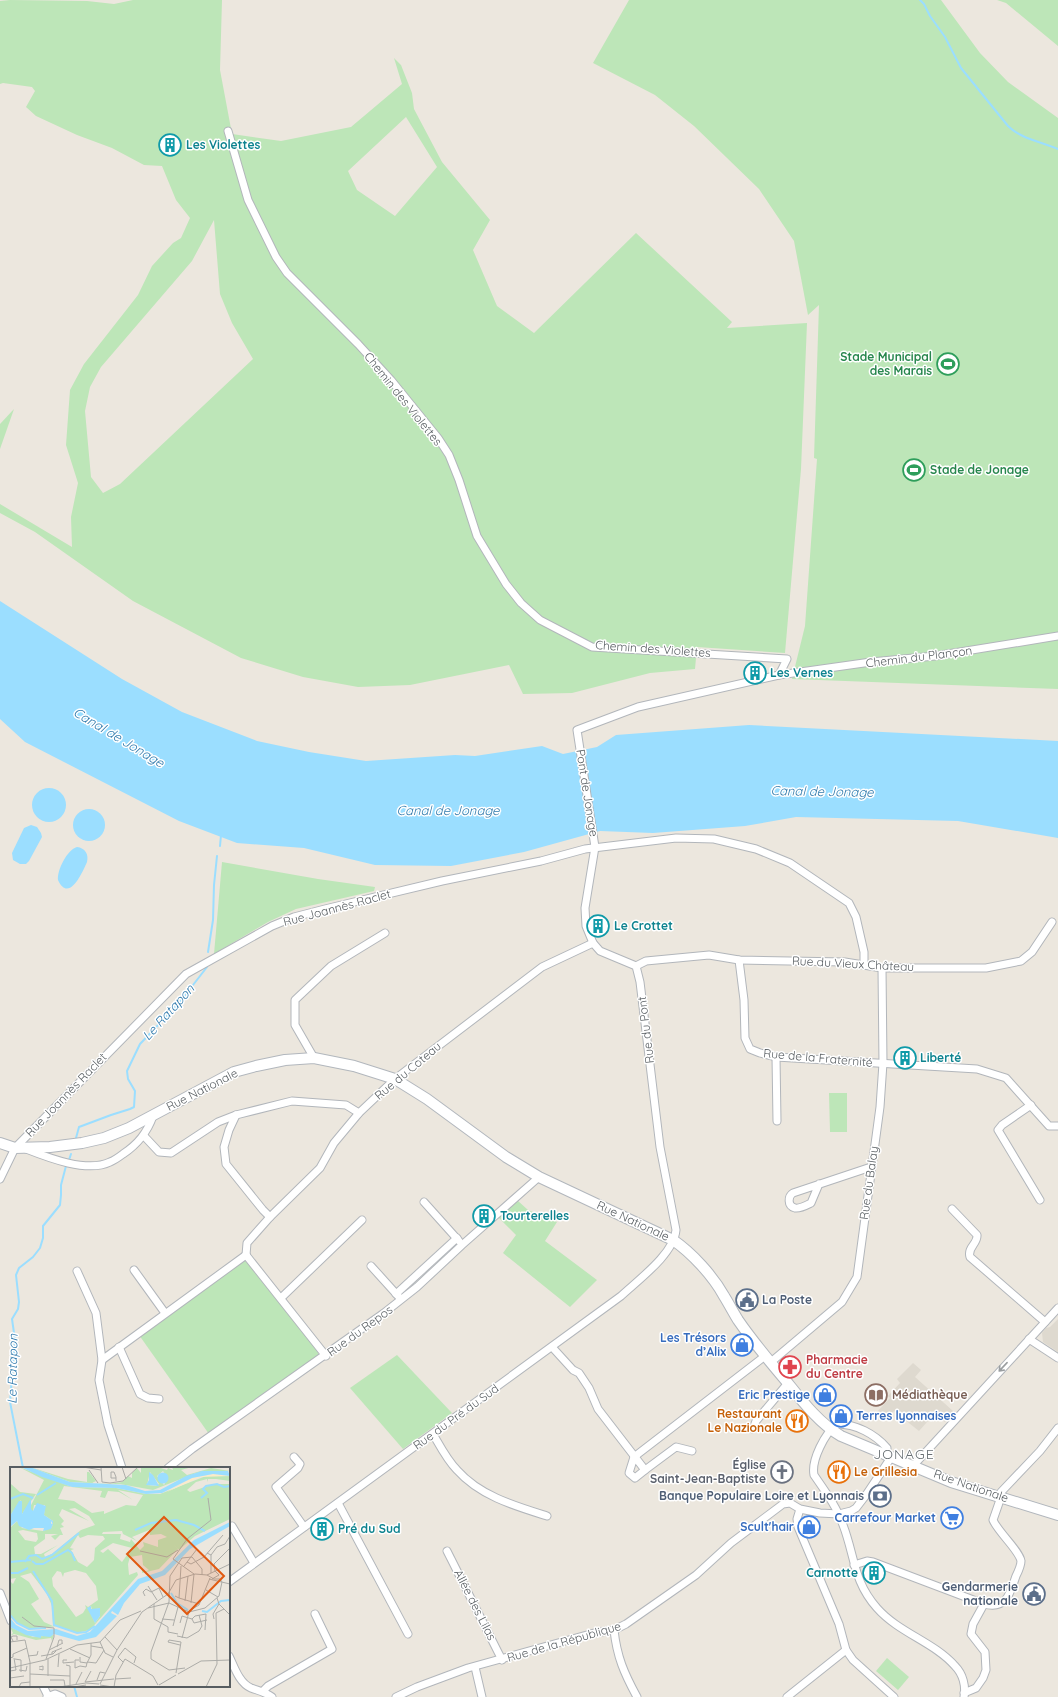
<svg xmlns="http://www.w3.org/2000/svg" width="1058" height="1697" viewBox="0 0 1058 1697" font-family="Quicksand,sans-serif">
<rect width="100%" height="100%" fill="#ece7de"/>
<g fill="#ded9cf">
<polygon points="1058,1319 1058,1352 1043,1342 1042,1333 1046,1328 1050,1327"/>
<polygon points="913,1363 921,1370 915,1377 953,1411 945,1422 935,1413 919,1431 894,1411 886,1420 877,1412 890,1398 888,1396 900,1383 897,1379"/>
</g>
<g fill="#bde6b8" fill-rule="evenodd">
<path d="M10,0L87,1L114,4L133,0H222L220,70L232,134L281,141L351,127L402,84L394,58L401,65L412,93L414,109L442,162L490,220L473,250L497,306L534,333L636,233L732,322L727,328L807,323L801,469L785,653L697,647L695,669L650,673L572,693L523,694L509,665L410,685L358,687L303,677L241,658L133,601L35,532L0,513V504L72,547L71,517L78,483L66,445L70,390L84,364L138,295L152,266L173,243L181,238L190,218L176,200L162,166L144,165L112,148L77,135L36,116L26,107L35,91L32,87L3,83L0,84V1ZM406,117L437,167L395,216L357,190L348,171ZM214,220L220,294L232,323L253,359L120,484L103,493L91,477L85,411L90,387L101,367L192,261Z"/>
<polygon points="629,0 941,0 980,53 1008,82 1058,118 1058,689 792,679 805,626 817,459 814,458 819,305 808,315 794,241 759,189 694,126 655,95 593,63"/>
<polygon points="997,0 1058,0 1058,46 1006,3"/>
<polygon points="14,409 0,449 0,424"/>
<polygon points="222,862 318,879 375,887 374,891 296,909 268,922 214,954"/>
<polygon points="829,1093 847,1093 847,1132 830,1132"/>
<polygon points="517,1200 528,1210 557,1222 545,1241 597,1280 570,1307 503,1253 516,1235 498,1217"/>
<polygon points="244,1259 318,1351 318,1359 209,1434 139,1335"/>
<polygon points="397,1355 452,1413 403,1449 350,1388"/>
<polygon points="887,1658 909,1677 898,1690 876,1671"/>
</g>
<g fill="#9bdeff">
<polygon points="0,601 122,679 182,712 257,741 309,752 366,761 455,755 475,756 542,746 563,754 597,747 616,735 749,725 1058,741 1058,838 958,821 796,817 745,826 653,833 600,831 524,852 451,866 375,865 304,848 237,843 179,821 25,742 0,719"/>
<circle cx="49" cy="805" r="17"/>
<circle cx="89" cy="825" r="16"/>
<polygon points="31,825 37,827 41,833 42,837 29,861 26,864 20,864 13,860 12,853 24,828"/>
<path d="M77,847C85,848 89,854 87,862C83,871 69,904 58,880C57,870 67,850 77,847Z"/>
</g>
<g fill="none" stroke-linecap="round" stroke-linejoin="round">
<g stroke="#9bdeff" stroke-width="2">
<path d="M920,0L924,4L930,16L945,37L961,68L1008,126C1021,139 1042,142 1058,149"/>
<polyline points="220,846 221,835"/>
<polyline points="208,952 213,920 214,885 217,856"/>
<polyline points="76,1138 79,1127 111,1115 130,1109 134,1107 135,1091 128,1079 127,1071 140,1044 179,1003 207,967"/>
<polyline points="69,1160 71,1154"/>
<polyline points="23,1468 10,1402 15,1340 12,1319 18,1309 19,1302 16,1275 19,1268 33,1257 40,1248 43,1238 43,1226 60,1205 61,1195 61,1185 66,1166"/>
<polyline points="74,1686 77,1697"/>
</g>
<g stroke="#b2b6bb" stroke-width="9">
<g id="street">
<polyline points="228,131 248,200 276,257 287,273 358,344 391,380 438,438 449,455 459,480 477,536 506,584 521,603 540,620 592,647 787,659 779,675"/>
<polyline points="739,960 744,1000 745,1038 750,1049 760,1053 776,1057 977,1069 1006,1078 1049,1126 1058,1126"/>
<polyline points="636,966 646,961 709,955 739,960 845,962 882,968 986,968 1021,961 1032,952 1052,922"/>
<polyline points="776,1057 777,1121"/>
<polyline points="314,1058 295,1025 295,1000 331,966 385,933"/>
<polyline points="1031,1105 1002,1125 998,1130 1040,1200"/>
<polyline points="236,1115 229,1130 224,1147 226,1164 263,1210 270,1217"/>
<polyline points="144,1136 159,1152 171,1153 218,1122 236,1115 292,1101 346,1105 359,1113"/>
<path d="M26,1149C49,1158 87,1173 110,1162C115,1160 119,1157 123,1154C138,1144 147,1133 153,1116"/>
<polyline points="0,1179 15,1148 186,974 272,926 294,917 325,909 442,881 541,861 585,849 676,838 714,839 756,849 790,863 849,903 856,917 864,952 864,965"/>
<path d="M819,1184L811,1203C807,1205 800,1209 795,1208C787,1206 788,1196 793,1193L868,1168H871"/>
<polyline points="424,1202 459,1241"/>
<path d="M952,1209L977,1235C978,1244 967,1247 970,1257L1045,1322"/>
<polyline points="246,1255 247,1243 270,1217 320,1168 334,1143 359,1113 395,1079 542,967 593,943"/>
<polyline points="246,1255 326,1356"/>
<polyline points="371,1266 399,1297"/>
<polyline points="134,1270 165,1313"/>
<polyline points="77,1271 96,1313 102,1360 246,1255"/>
<polyline points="396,1294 457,1238"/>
<polyline points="281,1298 362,1220"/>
<polyline points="1029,1339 1058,1358"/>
<polyline points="119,1347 140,1394 148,1398 159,1399"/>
<polyline points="552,1347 573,1370 579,1373 589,1388 598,1409 645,1470 635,1478 629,1473 634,1457"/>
<polyline points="102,1360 99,1380 108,1425 122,1468"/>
<polyline points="771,1362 842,1302 857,1277 880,1107 883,1063 882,968"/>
<polyline points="753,1429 756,1421 788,1383"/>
<path d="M433,1434C440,1446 447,1460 457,1470C480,1496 515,1506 547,1516"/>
<path d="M887,1454V1448C875,1434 856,1424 837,1424C825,1433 811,1460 814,1475C825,1491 837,1507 843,1525C855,1556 853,1581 877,1608C899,1633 934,1642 955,1666C963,1674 966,1686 964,1697"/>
<polyline points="294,1457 300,1464 298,1468 276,1487 304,1527"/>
<polyline points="634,1457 765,1356"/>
<polyline points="913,1466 1058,1308"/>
<polyline points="168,1468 192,1449 384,1313 417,1287 462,1245 539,1177"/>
<polyline points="645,1470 676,1447 692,1451"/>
<polyline points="338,1503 408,1634"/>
<polyline points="800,1509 797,1519 798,1527 839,1624 846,1650 853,1660 894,1697"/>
<polyline points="232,1526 254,1563"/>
<polyline points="447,1551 502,1660"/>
<path d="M854,1565L867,1561L873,1562L984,1604C1007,1610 1010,1593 1016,1576C1018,1572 1021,1565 1021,1561C1019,1550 998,1532 993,1520L1001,1497V1492L1040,1451L1058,1428"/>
<path d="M229,1582L621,1296C638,1280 674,1254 676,1230L660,1147L640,982L636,966L600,951L593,943L586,926L585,908L595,847L577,730L638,707L779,675L871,662L935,656L1058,636"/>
<polyline points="0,1593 11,1621"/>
<path d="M614,1630C617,1657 624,1673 637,1697"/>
<path d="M229,1656C234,1666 239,1683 251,1688C259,1691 265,1692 272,1697"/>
<polyline points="475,1667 482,1697"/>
<polyline points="43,1686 48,1696"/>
<polyline points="263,1691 268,1686 332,1649 315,1614"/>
<polyline points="964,1693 976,1688 983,1678 986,1670 985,1652 971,1634 973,1624 984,1604"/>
<polyline points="47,1697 55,1694 62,1697"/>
<polyline points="396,1697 417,1687 468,1668 594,1633 614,1630 626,1624 696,1575 731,1543 783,1504 790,1503 800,1509 820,1513 839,1514 851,1511 856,1508 866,1495 892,1456"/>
<polyline points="787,1697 846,1650"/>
</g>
</g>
<g stroke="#b2b7bd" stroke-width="12">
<path id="secondary" d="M0,1143L15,1148L50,1147L82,1143L104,1138L129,1128L234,1072L256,1066L285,1060L314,1058L354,1066L395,1079L427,1099L506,1157L539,1177L673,1240C692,1253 713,1276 724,1296C729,1304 733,1312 738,1320C753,1342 770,1362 787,1382C803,1402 819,1423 841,1436L951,1482L1058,1515"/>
</g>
<use href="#street" stroke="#fff" stroke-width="7"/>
<use href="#secondary" stroke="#fff" stroke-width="10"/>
</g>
<defs><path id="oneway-shaft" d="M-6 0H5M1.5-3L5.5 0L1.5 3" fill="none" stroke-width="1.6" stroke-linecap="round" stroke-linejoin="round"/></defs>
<use stroke="#9a9ea0" href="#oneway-shaft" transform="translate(1003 1367) rotate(133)"/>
<defs>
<g id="building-ring" transform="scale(1.15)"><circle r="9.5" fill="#fff" stroke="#0f9aa8" stroke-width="1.5"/><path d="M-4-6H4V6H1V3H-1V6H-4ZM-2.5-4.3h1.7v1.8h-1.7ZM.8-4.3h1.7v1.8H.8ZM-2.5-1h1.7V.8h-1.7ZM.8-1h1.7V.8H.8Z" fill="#0f9aa8"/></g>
<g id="stadium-ring" transform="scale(1.15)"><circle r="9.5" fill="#fff" stroke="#2e9e5b" stroke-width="1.5"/><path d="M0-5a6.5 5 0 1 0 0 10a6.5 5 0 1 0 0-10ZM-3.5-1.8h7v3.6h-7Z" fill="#2e9e5b"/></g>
<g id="civic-ring" transform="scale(1.15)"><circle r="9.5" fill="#fff" stroke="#5c6f8a" stroke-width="1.5"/><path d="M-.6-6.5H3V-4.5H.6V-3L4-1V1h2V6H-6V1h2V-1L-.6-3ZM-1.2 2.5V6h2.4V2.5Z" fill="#5c6f8a"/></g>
<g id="shop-ring" transform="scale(1.15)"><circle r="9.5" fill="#fff" stroke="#3f7fe0" stroke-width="1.5"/><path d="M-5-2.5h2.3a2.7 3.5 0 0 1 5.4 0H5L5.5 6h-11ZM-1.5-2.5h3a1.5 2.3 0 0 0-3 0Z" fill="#3f7fe0"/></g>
<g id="pharmacy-ring" transform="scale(1.15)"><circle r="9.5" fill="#fff" stroke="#e0444e" stroke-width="1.5"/><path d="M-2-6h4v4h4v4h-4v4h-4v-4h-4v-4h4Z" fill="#e0444e"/></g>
<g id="library-ring" transform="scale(1.15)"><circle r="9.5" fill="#fff" stroke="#8d6e63" stroke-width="1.5"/><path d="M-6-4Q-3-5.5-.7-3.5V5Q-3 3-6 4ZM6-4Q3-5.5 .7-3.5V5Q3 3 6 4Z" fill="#8d6e63"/></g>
<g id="restaurant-ring" transform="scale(1.15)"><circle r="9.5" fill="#fff" stroke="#e8710a" stroke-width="1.5"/><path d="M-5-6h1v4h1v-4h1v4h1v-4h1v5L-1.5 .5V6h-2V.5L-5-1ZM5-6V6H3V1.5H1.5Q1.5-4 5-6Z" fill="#e8710a"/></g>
<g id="church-ring" transform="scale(1.15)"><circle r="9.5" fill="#fff" stroke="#6b7280" stroke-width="1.5"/><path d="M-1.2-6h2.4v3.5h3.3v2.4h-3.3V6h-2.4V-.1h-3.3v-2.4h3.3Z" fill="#6b7280"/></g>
<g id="bank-ring" transform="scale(1.15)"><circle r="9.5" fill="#fff" stroke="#5c6f8a" stroke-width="1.5"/><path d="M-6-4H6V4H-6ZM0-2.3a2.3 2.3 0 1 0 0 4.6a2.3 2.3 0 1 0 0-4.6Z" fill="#5c6f8a"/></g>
<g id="supermarket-ring" transform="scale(1.15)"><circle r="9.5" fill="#fff" stroke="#3f7fe0" stroke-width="1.5"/><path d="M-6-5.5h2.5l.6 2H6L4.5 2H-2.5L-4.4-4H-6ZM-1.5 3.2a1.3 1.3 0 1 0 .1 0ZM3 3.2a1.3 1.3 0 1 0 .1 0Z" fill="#3f7fe0"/></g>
</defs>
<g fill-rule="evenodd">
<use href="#building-ring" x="170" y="145"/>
<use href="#stadium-ring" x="948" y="364"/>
<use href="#stadium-ring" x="914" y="470"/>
<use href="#building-ring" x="755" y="673"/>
<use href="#building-ring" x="598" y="926"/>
<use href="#building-ring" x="905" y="1058"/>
<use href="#building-ring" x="484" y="1216"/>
<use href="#civic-ring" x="747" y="1300"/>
<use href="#shop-ring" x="742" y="1345"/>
<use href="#pharmacy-ring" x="790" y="1367"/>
<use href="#shop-ring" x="825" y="1395"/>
<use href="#library-ring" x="876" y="1395"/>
<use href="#shop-ring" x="841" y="1416"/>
<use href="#restaurant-ring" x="797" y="1421"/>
<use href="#church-ring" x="782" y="1472"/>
<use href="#restaurant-ring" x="839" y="1472"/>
<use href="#bank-ring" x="880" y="1496"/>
<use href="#supermarket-ring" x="952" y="1518"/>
<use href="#shop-ring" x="809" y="1527"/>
<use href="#building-ring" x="322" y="1529"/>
<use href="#building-ring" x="874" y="1573"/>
<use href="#civic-ring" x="1034" y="1594"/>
</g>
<g text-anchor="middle" stroke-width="3" stroke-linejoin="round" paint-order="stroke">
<g font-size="12" font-weight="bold" fill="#0d838f" stroke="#fff" text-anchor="start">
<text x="186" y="149">Les Violettes</text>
<text x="770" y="677">Les Vernes</text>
<text x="614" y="930">Le Crottet</text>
<text x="920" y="1062">Liberté</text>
<text x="500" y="1220">Tourterelles</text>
<text x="338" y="1533">Pré du Sud</text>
<text x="858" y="1577" text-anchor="end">Carnotte</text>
</g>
<g font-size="12" font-weight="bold" fill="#27864d" stroke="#fff" text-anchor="end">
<text x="932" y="361">Stade Municipal<tspan x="932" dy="14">des Marais</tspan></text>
<text x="930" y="474" text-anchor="start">Stade de Jonage</text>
</g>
<g font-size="12" fill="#575d61" stroke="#fff">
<text transform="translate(403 399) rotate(51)" y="4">Chemin des Violettes</text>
<text transform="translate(653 649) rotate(4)" y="4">Chemin des Violettes</text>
<text transform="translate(919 657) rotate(-7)" y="4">Chemin du Plançon</text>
<text transform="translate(587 793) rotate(81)" y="4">Pont de Jonage</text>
<text transform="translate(337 908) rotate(-15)" y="4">Rue Joannès Raclet</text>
<text transform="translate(853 964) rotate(3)" y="4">Rue du Vieux Château</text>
<text transform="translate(646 1030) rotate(-97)" y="4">Rue du Pont</text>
<text transform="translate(818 1058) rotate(5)" y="4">Rue de la Fraternité</text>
<text transform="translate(408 1071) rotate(-40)" y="4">Rue du Coteau</text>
<text transform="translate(202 1090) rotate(-27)" y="4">Rue Nationale</text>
<text transform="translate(66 1095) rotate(-46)" y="4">Rue Joannès Raclet</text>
<text transform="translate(869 1183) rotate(-82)" y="4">Rue du Balay</text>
<text transform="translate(633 1221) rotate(25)" y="4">Rue Nationale</text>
<text transform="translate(360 1331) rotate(-36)" y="4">Rue du Repos</text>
<text transform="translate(456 1417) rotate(-36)" y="4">Rue du Pré du Sud</text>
<text transform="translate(971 1486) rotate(19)" y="4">Rue Nationale</text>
<text transform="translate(475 1605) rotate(63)" y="4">Allée des Lilas</text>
<text transform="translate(564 1642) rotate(-16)" y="4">Rue de la République</text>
</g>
<g font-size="12" font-weight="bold" fill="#4e5e75" stroke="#fff" text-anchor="end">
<text x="762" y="1304" text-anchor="start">La Poste</text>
<text x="864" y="1500">Banque Populaire Loire et Lyonnais</text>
<text x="1018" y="1591">Gendarmerie<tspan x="1018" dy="14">nationale</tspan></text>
</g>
<g font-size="12" font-weight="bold" fill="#366cbe" stroke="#fff" text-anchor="end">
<text x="726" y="1342">Les Trésors<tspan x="726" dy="14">d’Alix</tspan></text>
<text x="810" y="1399">Eric Prestige</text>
<text x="856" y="1420" text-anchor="start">Terres lyonnaises</text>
<text x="936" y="1522">Carrefour Market</text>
<text x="794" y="1531">Scult'hair</text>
</g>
<g font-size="12" font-weight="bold" fill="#be3a42" stroke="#fff" text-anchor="start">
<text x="806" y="1364">Pharmacie<tspan x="806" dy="14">du Centre</tspan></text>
</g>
<g font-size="12" font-weight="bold" fill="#785e54" stroke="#fff" text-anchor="start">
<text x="892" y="1399">Médiathèque</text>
</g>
<g font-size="12" font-weight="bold" fill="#c56008" stroke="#fff" text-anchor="end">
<text x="782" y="1418">Restaurant<tspan x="782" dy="14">Le Nazionale</tspan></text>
<text x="854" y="1476" text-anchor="start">Le Grillesia</text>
</g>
<g font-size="12" font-weight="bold" fill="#5b616d" stroke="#fff" text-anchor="end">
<text x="766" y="1469">Église<tspan x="766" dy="14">Saint-Jean-Baptiste</tspan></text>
</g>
<g font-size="13" font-style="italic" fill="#317bad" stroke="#fff">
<text transform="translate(119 737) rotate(31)" y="5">Canal de Jonage</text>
<text transform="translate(822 791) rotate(1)" y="5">Canal de Jonage</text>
<text x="448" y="815">Canal de Jonage</text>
<text transform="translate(168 1012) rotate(-48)" y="5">Le Ratapon</text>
<text transform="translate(12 1369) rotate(-89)" y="5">Le Ratapon</text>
</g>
<g font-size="14" letter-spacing="1" fill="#686f73" stroke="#fff">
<text x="904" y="1459">JONAGE</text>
</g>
</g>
<g transform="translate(10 1467)">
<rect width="220" height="220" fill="#ece7de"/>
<path d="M9,0L62,20L106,21L136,27H150L196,9H220V14L206,12H198V15L197,12L186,15L177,23L180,25L204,17H220V52L185,69L169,83L161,74L168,82L149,102L132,106V101L134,105L139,103L133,98L132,88L120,90L118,97L119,108L127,105L128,108L80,163L66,166L48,159L18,162L7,156L0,148V114L3,117L6,111L0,112V61L7,54L12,61L33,64L42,60L43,54L34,48L35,38H24L23,44H18L34,13ZM54,19L92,24L90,30L95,31L98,24L109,25L123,33L108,23L133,28L126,39L116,38L94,47V44L82,46L64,34L48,32ZM65,41L79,49L85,58L71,63L42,87L35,90L34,87L48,78L31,87H25L24,80L35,72V67H48L41,69L45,73L50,68H53L50,61L54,60L51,57L54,54L49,48L52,42L79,54L59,42ZM13,63L27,66L28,72L26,75L15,73L8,64ZM139,63L140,68L151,67L157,70L148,73V80L133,75L134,79L130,83L121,72L120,75L110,72L111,67H92L93,65L112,64L113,67L127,74L122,70ZM68,68L70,71L78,68L93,69L95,72L85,81L84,93L77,100L68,95L61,83L64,82L60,81ZM103,76L122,81L112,95L98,82L93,86L90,84ZM65,103L76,106L86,119L88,133L78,140L75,138L76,141L73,146L66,150L43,119L42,111L47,104L51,105L53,110L54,106ZM21,106L37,127L42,139L43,159L34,155L21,137L29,132L19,115L10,109ZM81,139L82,143L90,141V149L85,156L78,141ZM20,0L58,12L77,15V5H79L86,14L82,16L101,17L112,15L118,9L122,11V6L127,1L131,6V0H148L157,3L158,1L163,3L162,0H182L171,3L177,8L201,1L220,4L186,6L143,23L110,17L60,15ZM153,4L158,11L154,18L147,9ZM140,5L149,17L146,19L137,18ZM1,17L10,25L26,27L12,47L11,33L0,49ZM0,160L23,170L44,168L42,174L41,171L26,173L4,167L0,169L3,166Z" fill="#bde6b8" fill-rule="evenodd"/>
<path d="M203,7H215L220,9L190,10L157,25L182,11Z" fill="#fcebc9"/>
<path d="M11,0H20L60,15L116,18L135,24L150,23L176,9L192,4H218L220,9L203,7L182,11L152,26L136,27L106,21L62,20L32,10ZM139,5L143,8L149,19L136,18L139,13ZM147.5 11a5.5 5.5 0 1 1 11 0a5.5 5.5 0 1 1-11 0ZM26,30L21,33V42L23,44L27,36L36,39L34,48L43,54V57L41,54V57L38,56L43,57L41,62L33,64L34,61H24L19,63L9,59L7,54L0,60V49L9,34H12V47L20,33ZM220,55V59L180,82L155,108L130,117L114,136L108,148L102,144L101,146L107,149L86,170L69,174L44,167L40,170L31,169V171L16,168L0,160V151L6,158L18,164L46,162L67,169L80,165L128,112L152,104L184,73ZM81,139V142L90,141V149L85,156L77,141Z" fill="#9bdeff"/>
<path fill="none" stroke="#9bdeff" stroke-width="2" d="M27,28L46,16M191,31L197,26L193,22L196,19L207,17L214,20L220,19M0,32L13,27L23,31M125,63L141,56L166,53L184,58L195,64M22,94L26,97H33L58,83L62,86L65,94M0,95L21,93M15,95L19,89L26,88L32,92L42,88L69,66M23,104L42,134L44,158L67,166L76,165L85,159M0,106H8L18,101M161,126L167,136L178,143M192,144L197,145L211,134L220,133M0,148L7,156L19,162L36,161"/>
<path fill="none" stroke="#acaca8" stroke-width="1" d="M73,0L91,3M91,0L92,15L100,16L113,14L128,0M112,0L116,12M79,3L88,16M106,11H101V5H104L106,10V14M130,84L157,90L168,83M197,86L201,88V106M201,88L207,80L215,77L220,69M182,90L192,102V108M177,95L181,97L194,90L213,68M174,99L187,82M199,112L220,117M202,112L209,108L205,104L204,97L220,81M138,119L147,133M196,123L208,130M135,129L133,125L136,122L141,125L149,121L153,130M165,129L169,131L171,99M169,131L189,137M207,131L209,137L220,148M175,134L178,109M159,136L179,145L195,141L209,129L212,115L210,112H204L197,108M181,136L184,107L163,92L177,72L201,53L198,31M144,137V152L158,160V165L168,167M138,141L159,136M179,144L189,138L200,111M12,150L24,159L44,161V170L36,192M152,152L164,153M182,152L185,149L196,147L195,163M182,152L184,156L197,153M204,152L203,147L209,137M170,156L172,149L182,152M163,159L168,140M167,169L177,171L189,164L192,159L189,148M95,170L107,183M172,171L179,145M3,174L1,170L3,169H7V173M0,175L15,173L20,195V220M90,175L95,186L103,190M170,178L158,175L159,173L171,175M81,179L93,181M47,180L49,173H52V176M60,182L80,191M39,183L53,176M42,187V185L52,181M18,189L27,188L28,184M31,189L43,187L46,184M70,190V195L77,196L81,188V176M0,191L3,190V187L17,181M5,192L11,193V205M57,193H53V196L64,195M69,193H65V201L70,199L76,200L77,196M77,195L86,196L94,183M113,195L108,190L115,181L126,190L124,196M56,198L60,199V220M29,200L33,199V203L29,202M48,200L49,187M0,201L35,193L67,178L90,175L110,153L131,144M175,201L159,203L141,192V185L159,135L160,109L172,91L182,90M9,203L16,204L17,199M0,204L6,203L4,191M166,206L171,175M20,207L60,209M168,207L191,194L220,193M38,209V192M0,211L14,209M105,212L121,211M40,213H54L55,219M87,213L90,205L95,206M75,215L104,212M75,215L81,204M66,217L72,205M90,217L107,183L132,145L158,127L166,113L185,107L197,108L220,97M90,218L103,220M149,218L166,208M9,220L11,216L20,215M49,220L76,216L89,217M64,220L76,218M104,220L106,208L115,192L143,209L148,218M196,220L207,197L206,146L214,142"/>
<path fill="#e15910" fill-opacity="0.15" stroke="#e15910" stroke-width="2" d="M154,50L214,109L177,147L117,87Z"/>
<rect width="220" height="220" fill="none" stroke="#575d61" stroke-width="2"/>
</g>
</svg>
